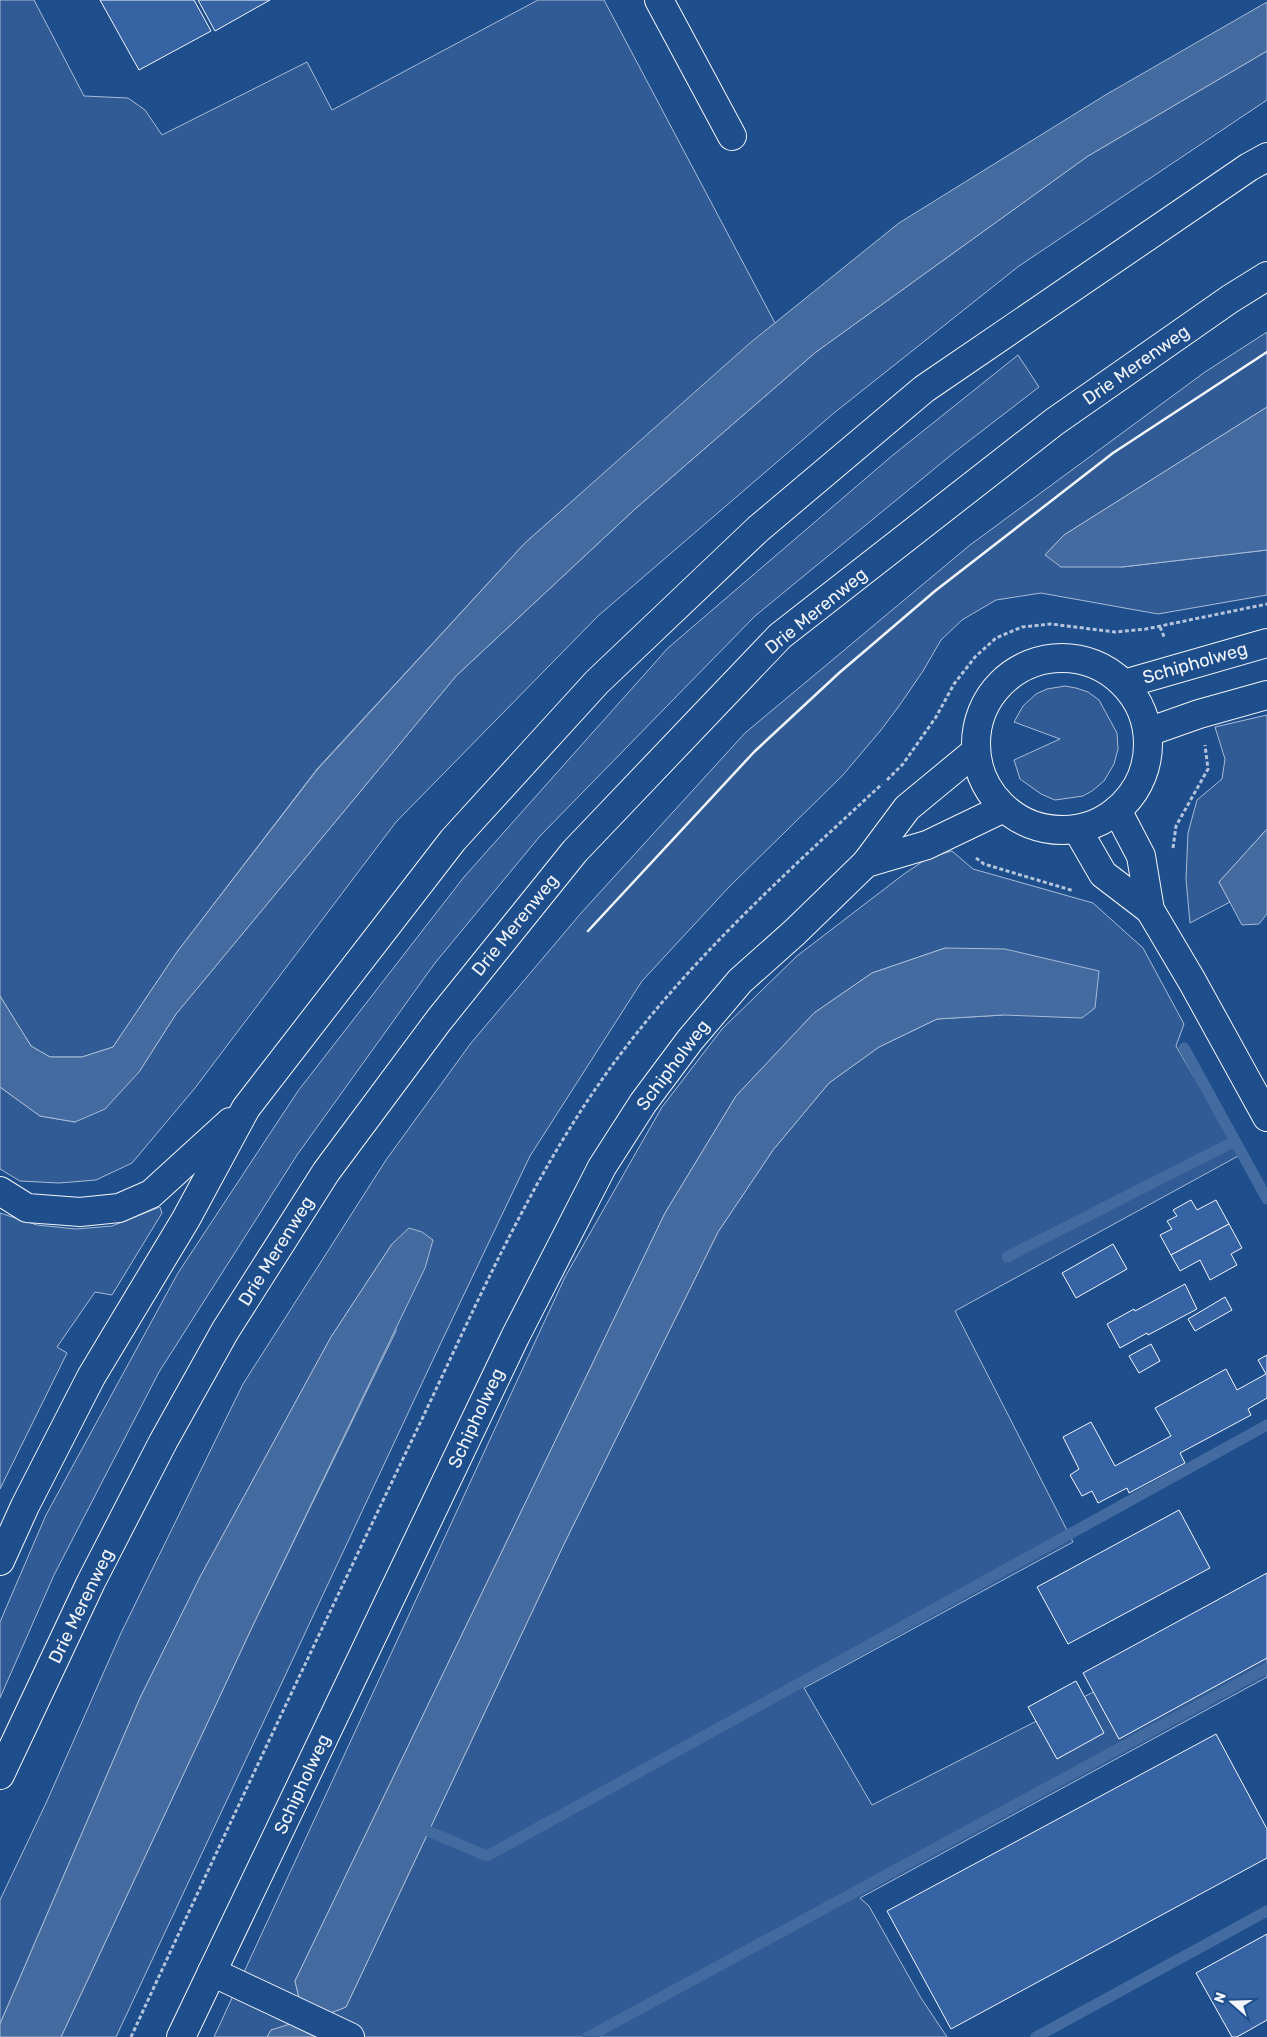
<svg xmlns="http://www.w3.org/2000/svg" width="1267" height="2037" viewBox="0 0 1267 2037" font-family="Rubik,sans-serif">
<rect width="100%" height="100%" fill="#1f4e8c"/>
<g fill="#305b95" stroke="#a8bbd7">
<polygon points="0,0 34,0 84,96 128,98 145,110 162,135 307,62 332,110 538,0 604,0 775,323 525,543 317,769 177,952 113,1047 82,1057 50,1057 31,1046 0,996"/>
<polygon points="1267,51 1267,100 1019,266 834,413 598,616 396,822 195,1088 132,1163 96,1180 59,1183 20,1181 0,1169 0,1087 40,1116 75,1122 139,1072 176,1014 456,676 635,509 816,352 1088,156"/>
<polygon points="1267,332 1267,407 1064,535 1045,555 1122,567 1267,550 1267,595 1158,614 1041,593 996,600 962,620 941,640 923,671 899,706 881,730 842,776 729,887 642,981 530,1156 438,1349 116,2037 61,2037 254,1623 396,1331 392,1244 331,1337 200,1577 140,1698 0,2024 0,1900 47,1801 121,1633 243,1384 386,1160 471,1043 582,912 745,733 970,545 1205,372"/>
<polygon points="1018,355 1039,387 956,451 755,616 540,836 435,963 297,1155 159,1372 54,1575 0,1698 0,1622 46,1515 178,1273 298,1091 464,877 668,648 893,455"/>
<polygon points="1065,686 1076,688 1088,692 1099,700 1117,733 1118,749 1114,764 1104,781 1092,791 1083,796 1055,800 1041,794 1020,779 1014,760 1060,739 1014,722 1023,706 1036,694 1047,689"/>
<polygon points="1267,715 1267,829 1219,882 1230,902 1190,923 1186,879 1188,833 1197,800 1222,779 1225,759 1215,727"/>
<polygon points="952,851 973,869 1093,903 1143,948 1184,1024 1176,1046 1240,1155 955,1311 1073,1542 804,1688 872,1805 1262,1606 1267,1616 1267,1677 860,1898 869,1906 921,1998 947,2037 318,2037 328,2014 346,2007 564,1544 718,1232 773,1150 829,1083 879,1047 937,1019 1003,1015 945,948 872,973 814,1013 736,1096 665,1213 295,1981 300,2002 290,2025 271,2030 267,2037 214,2037 565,1277 662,1107 722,1029 797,956 904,874 928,858"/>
<polygon points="160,1207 162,1213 112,1295 95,1292 57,1347 67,1353 0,1489 0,1213 37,1225 76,1229 112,1226"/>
</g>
<g fill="#446ba0" stroke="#a8bbd7">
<polygon points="1267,2 1267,51 1088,156 816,352 635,509 456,676 176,1014 139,1072 105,1109 75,1122 40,1116 0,1087 0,996 31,1046 50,1057 82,1057 113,1047 177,952 317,770 525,543 750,343 899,223 1107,94"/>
<polygon points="1267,407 1267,550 1122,567 1061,567 1045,555 1064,535"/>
<polygon points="1267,829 1267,914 1259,924 1242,925 1219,882"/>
<polygon points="945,948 1005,949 1099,971 1095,1008 1082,1018 1003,1015 937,1019 879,1047 829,1083 773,1150 718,1232 564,1544 346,2007 328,2014 318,2037 267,2037 271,2030 290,2024 300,2002 295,1981 665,1213 736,1096 814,1013 872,973"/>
<polygon points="409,1228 422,1232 433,1240 425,1268 254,1623 61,2037 0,2037 0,2024 140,1698 200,1577 331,1337 392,1244"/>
</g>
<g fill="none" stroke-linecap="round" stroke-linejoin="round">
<g stroke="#446ba0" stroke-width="11">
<polyline points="1184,1048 1267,1199"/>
<polyline points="1007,1257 1235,1141"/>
<polyline points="428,1831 487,1856 1267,1425"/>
<polyline points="588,2037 1267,1668"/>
<polyline points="1036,2037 1267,1911"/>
</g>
</g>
<g fill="#3563a3" stroke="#f2f6ff">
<polygon points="100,0 194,0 211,31 139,70"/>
<polygon points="198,0 270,0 215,31"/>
<polygon points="1191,1200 1197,1210 1216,1200 1229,1224 1171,1255 1160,1235 1172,1229 1167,1221 1177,1216 1173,1210"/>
<polygon points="1229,1224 1242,1248 1231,1254 1237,1265 1210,1280 1200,1260 1180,1271 1171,1255"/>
<polygon points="1113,1244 1127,1269 1076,1298 1062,1273"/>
<polygon points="1185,1284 1197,1309 1148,1335 1147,1333 1120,1348 1107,1324 1134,1309 1135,1311"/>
<polygon points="1225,1297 1232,1310 1195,1331 1188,1319"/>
<polygon points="1151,1344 1160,1361 1139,1373 1129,1356"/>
<polygon points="1267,1355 1267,1398 1248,1409 1251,1415 1180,1453 1185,1463 1129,1493 1127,1488 1098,1503 1092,1491 1082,1496 1070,1475 1079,1469 1063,1437 1091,1422 1115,1466 1171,1436 1155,1408 1226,1369 1237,1390 1266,1374 1258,1360"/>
<polygon points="1179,1510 1210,1568 1068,1644 1037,1587"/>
<polygon points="1267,1573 1267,1658 1119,1739 1083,1673"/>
<polygon points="1076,1681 1104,1733 1057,1759 1028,1707"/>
<polygon points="1216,1734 1267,1829 1267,1858 951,2029 887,1911"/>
<polygon points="1267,1934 1267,2020 1237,2037 1232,2037 1196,1973"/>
</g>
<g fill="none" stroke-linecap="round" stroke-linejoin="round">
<g stroke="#f2f6ff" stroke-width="30">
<g id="minor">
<polyline points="659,0 732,136"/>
<polyline points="1117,810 1141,856 1150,910 1192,981 1267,1117"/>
<polyline points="1077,829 1103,874 1150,910"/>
<polyline points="212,1972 350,2037"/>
</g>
</g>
<g stroke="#f2f6ff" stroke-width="30">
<g id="major">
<circle cx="1062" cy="744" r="86"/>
<polyline points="1124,684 1267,643"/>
<polyline points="1148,732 1199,714 1267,695"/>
<polyline points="866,863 927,845 1004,808"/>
<polyline points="181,2037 515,1337 602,1167 643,1103 690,1040 740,981 795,932 866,863 907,808 976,751"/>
</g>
</g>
<g stroke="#f2f6ff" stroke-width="30">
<g id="highway">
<polyline points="0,1191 27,1208 80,1212 119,1208 151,1194 230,1122"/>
<polyline points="0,1561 25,1506 91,1377 186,1219 246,1108 453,840 597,682 758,529 924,389 1249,167 1267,157"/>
<polyline points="0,1775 91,1582 163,1442 225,1331 326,1172 439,1020 575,851 780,636 1054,422 1230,299 1267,276"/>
</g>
</g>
<g stroke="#b3c4dc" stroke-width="3" stroke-dasharray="4 2.5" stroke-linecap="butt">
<polyline points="1160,627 1165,639"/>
<polyline points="887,780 903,764 936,717 954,684 975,657 996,638 1022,627 1051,624 1115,632 1146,629 1267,604"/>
<polyline points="1173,848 1176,826 1208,769 1205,745"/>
<polyline points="976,858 984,864 1074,891"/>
<path d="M131,2037C223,1837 317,1638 412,1440C472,1315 529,1179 611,1067C688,961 786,873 882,784"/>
</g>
<use href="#minor" stroke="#1f4e8c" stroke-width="28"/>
<use href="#major" stroke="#1f4e8c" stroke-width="28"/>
<use href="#highway" stroke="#1f4e8c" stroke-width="28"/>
<polyline stroke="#f2f6ff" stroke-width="2.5" points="588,931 754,752 839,673 935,591 1113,453 1267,352"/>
</g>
<g text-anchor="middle" stroke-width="4" stroke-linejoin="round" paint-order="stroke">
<g font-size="18" fill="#f2f6ff" stroke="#1f4e8c">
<text transform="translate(1136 365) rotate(-35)" y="6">Drie Merenweg</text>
<text transform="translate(816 611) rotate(-39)" y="6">Drie Merenweg</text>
<text transform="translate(1195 663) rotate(-16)" y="6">Schipholweg</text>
<text transform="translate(515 925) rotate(-51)" y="6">Drie Merenweg</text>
<text transform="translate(673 1065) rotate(-53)" y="6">Schipholweg</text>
<text transform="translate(276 1251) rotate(-58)" y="6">Drie Merenweg</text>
<text transform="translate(476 1418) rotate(-65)" y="6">Schipholweg</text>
<text transform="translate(81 1606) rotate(-64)" y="6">Drie Merenweg</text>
<text transform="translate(302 1784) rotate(-65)" y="6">Schipholweg</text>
</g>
</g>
<g transform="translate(1232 2002) rotate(290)" stroke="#1f4e8c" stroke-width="4" paint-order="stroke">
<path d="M0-4L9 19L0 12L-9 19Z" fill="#f2f6ff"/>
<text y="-8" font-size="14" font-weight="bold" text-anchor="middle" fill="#f2f6ff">N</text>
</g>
</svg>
